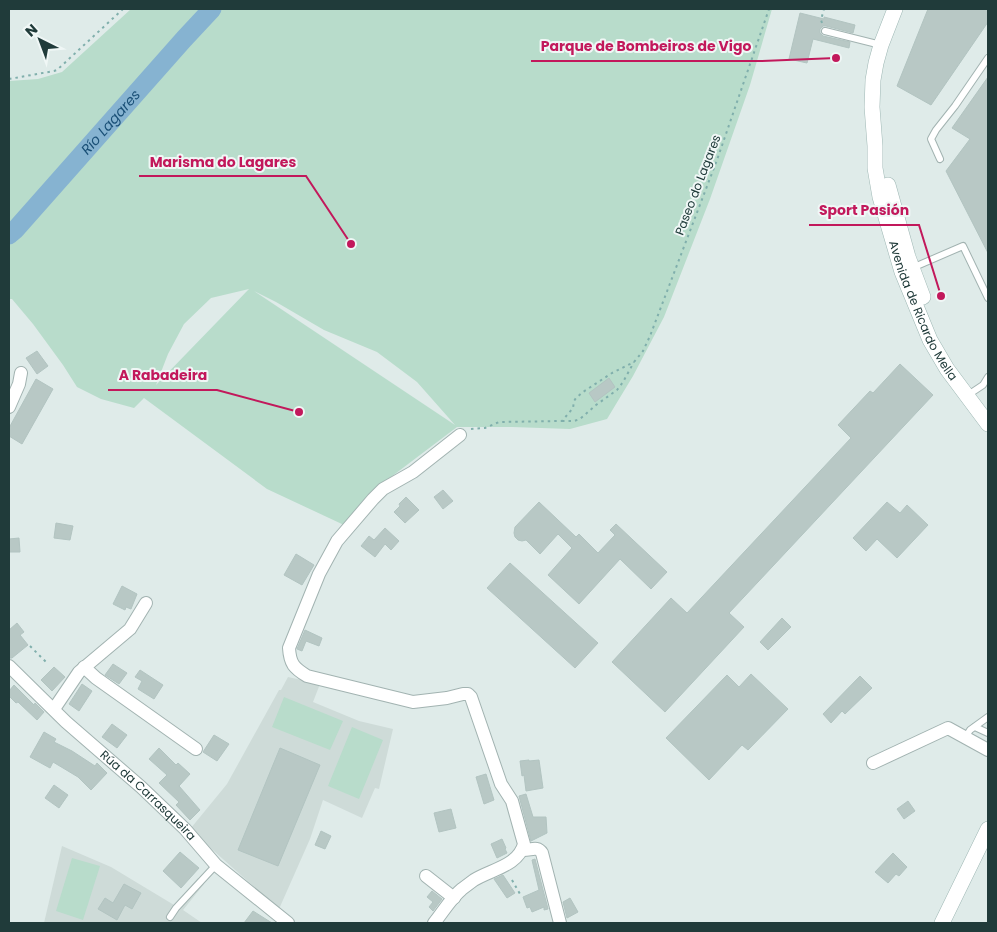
<svg xmlns="http://www.w3.org/2000/svg" width="997" height="932" viewBox="0 0 997 932" font-family="Poppins,sans-serif">
<rect width="100%" height="100%" fill="#dfebe9"/>
<g fill="#cedbd8">
<polygon points="288,677 320,684 313,702 359,721 393,729 379,789 375,788 362,818 323,800 310,839 279,909 206,844 191,828 227,784 279,690 281,690"/>
<polygon points="62,846 111,867 174,905 198,878 204,884 183,910 202,923 44,923"/>
</g>
<g fill="#b8dccb" fill-rule="evenodd">
<path d="M131,9H772L750,85L710,199L664,317L633,376L607,419L570,429L512,427H457L383,483L344,525L267,489L144,398L134,408L101,399L77,387L63,365L33,324L12,299H9V81L38,79L62,72ZM249,289L248,290L156,385L168,354L184,324L211,298ZM254,291L276,302L324,330L377,352L417,382L455,425Z"/>
<polygon points="284,697 343,721 330,750 272,727"/>
<polygon points="352,727 383,740 359,799 328,786"/>
<polygon points="72,858 100,866 83,920 56,911"/>
</g>
<g fill="none" stroke-linecap="round" stroke-linejoin="round">
<path stroke="#86b3d1" stroke-width="19" id="s1" d="M9,235L15,230L184,39L212,9"/>
</g>
<g fill="#b8c8c5" stroke="#b2c4c1">
<polygon points="928,9 988,9 988,22 931,105 897,86"/>
<polygon points="800,13 824,19 824,17 855,25 853,33 826,26 823,26 820,29 820,33 823,36 850,42 849,48 813,39 807,63 789,59"/>
<polygon points="988,77 988,253 946,171 970,139 952,128"/>
<polygon points="37,351 48,366 37,374 26,358"/>
<polygon points="900,364 933,395 729,613 744,627 665,712 612,662 671,598 687,613 851,438 838,425 870,391 873,393"/>
<polygon points="609,378 615,387 595,402 589,393"/>
<polygon points="36,379 53,389 22,444 9,436 9,428"/>
<polygon points="443,490 453,501 443,509 434,497"/>
<polygon points="406,497 419,510 405,523 394,512 400,506 399,504"/>
<polygon points="539,502 576,537 579,534 598,553 615,535 610,530 616,524 667,572 651,589 620,559 579,604 548,575 572,548 558,534 540,554 526,540 522,541 518,540 515,537 514,533 515,527"/>
<polygon points="887,502 900,513 907,505 928,525 897,558 877,539 866,551 853,538"/>
<polygon points="56,523 73,526 70,540 54,538"/>
<polygon points="385,528 399,541 391,550 385,544 375,557 361,546 369,536 374,540"/>
<polygon points="19,538 20,552 9,552 9,539"/>
<polygon points="296,554 314,565 302,585 284,575"/>
<polygon points="510,563 598,643 575,668 487,588"/>
<polygon points="122,586 137,594 131,609 126,607 125,610 113,604"/>
<polygon points="782,618 791,627 768,650 760,642"/>
<polygon points="17,623 24,632 20,635 28,645 12,658 9,658 9,630"/>
<polygon points="305,630 322,638 319,646 306,641 302,651 297,649"/>
<polygon points="113,664 127,673 119,684 105,675"/>
<polygon points="54,667 65,677 52,691 41,680"/>
<polygon points="140,670 163,685 154,699 138,689 142,681 135,677"/>
<polygon points="751,674 788,709 748,750 742,745 709,780 666,738 727,675 739,687"/>
<polygon points="860,676 872,688 845,714 842,711 831,723 823,714"/>
<polygon points="82,684 92,691 79,711 69,704"/>
<polygon points="14,685 34,705 35,703 44,712 37,720 18,702 16,703 9,696 9,691"/>
<polygon points="112,724 127,735 117,748 102,737"/>
<polygon points="44,732 56,739 54,742 72,751 95,766 97,763 107,773 91,790 78,777 53,762 50,768 30,757"/>
<polygon points="214,735 229,744 217,761 203,752"/>
<polygon points="159,748 176,765 178,763 190,774 179,786 200,810 190,820 176,805 179,802 159,783 167,775 149,759"/>
<polygon points="280,748 320,765 278,866 238,850"/>
<polygon points="529,760 529,761 539,760 543,788 526,791 524,775 522,776 520,761"/>
<polygon points="486,774 494,800 484,804 476,777"/>
<polygon points="54,785 68,795 59,808 45,798"/>
<polygon points="526,794 533,817 546,817 547,833 531,841 519,796"/>
<polygon points="908,801 915,811 904,819 897,809"/>
<polygon points="451,809 456,828 439,832 434,813"/>
<polygon points="321,831 331,836 325,849 315,845"/>
<polygon points="502,839 506,848 505,849 507,853 497,858 491,844"/>
<polygon points="180,852 199,868 181,888 163,871"/>
<polygon points="893,853 907,867 899,876 896,874 888,883 875,872"/>
<polygon points="535,859 548,909 544,910 544,907 532,912 530,907 527,908 523,897 539,890 532,860"/>
<polygon points="503,875 515,893 507,898 494,879"/>
<polygon points="124,884 141,893 132,909 125,905 117,920 98,909 105,898 113,903"/>
<polygon points="432,891 442,899 433,911 429,907 433,902 427,897"/>
<polygon points="570,898 578,912 567,918 563,902"/>
<polygon points="253,911 272,923 244,923"/>
</g>
<g fill="none" stroke-linecap="round" stroke-linejoin="round">
<g stroke="#a2b3b1" stroke-width="8">
<g id="service">
<polyline points="825,31 881,45"/>
<polyline points="940,159 931,139 936,130 955,106 988,58"/>
<polyline points="912,268 963,246 988,298"/>
<polyline points="971,393 983,385 988,377"/>
<polyline points="975,727 988,733"/>
<polyline points="965,738 970,730 988,717"/>
<polyline points="170,917 176,908 216,865"/>
</g>
</g>
<g stroke="#a2b3b1" stroke-width="14">
<g id="minor">
<polyline points="9,407 19,384 21,373"/>
<path id="s2" d="M9,666L66,722L141,787L185,829L216,865L288,923"/>
<polyline points="84,667 96,678 196,749"/>
<polyline points="54,709 79,672 130,629 146,603"/>
<polyline points="873,763 948,728 988,750"/>
<path d="M522,850C530,851 537,845 542,853L560,923"/>
<polyline points="426,876 454,898"/>
<path d="M434,923C443,912 451,898 462,889C466,886 470,883 474,880C492,869 518,866 524,844L512,801L501,784L471,697L468,694H463L447,698L413,702L307,676C294,668 290,664 289,648L319,574L337,541L373,499L383,489L413,472L460,435"/>
</g>
</g>
<g stroke="#9eb7b4" stroke-width="16">
<g id="secondary">
<path id="s3" d="M895,9L881,45L876,63L873,80L872,107L875,146V168L880,197L902,272L930,340L947,369L988,424"/>
<polyline points="888,185 908,257 923,297"/>
<polyline points="942,923 988,829"/>
</g>
</g>
<g stroke="#80afac" stroke-width="2" stroke-dasharray="2.5 4" stroke-linecap="butt">
<polyline points="822,23 821,20 824,9"/>
<polyline points="9,79 54,71 57,70 123,9"/>
<polyline points="562,421 574,421 580,419 596,405 617,390 623,382 634,362"/>
<polyline points="471,429 485,428 499,422 562,421 573,408 574,401 576,398 583,392 612,373 634,362 643,351 650,336 717,160 769,9"/>
<polyline points="30,646 47,663"/>
<polyline points="512,880 520,894"/>
</g>
<use href="#service" stroke="#fff" stroke-width="6"/>
<use href="#minor" stroke="#fff" stroke-width="12"/>
<use href="#secondary" stroke="#fff" stroke-width="15"/>
</g>
<g text-anchor="middle" stroke-width="4" stroke-linejoin="round" paint-order="stroke">
<g font-size="12" fill="#203b3a" stroke="#f0f7f6">
<text transform="translate(698 185) rotate(-69)" y="4">Paseo do Lagares</text>
<text dy="4" stroke="none"><textPath href="#s3" startOffset="314">Avenida de Ricardo Mella</textPath></text>
<text dy="4" stroke="none"><textPath href="#s2" startOffset="190">Rúa da Carrasqueira</textPath></text>
</g>
<g font-size="14" font-style="italic" fill="#1a5077" stroke="#f0f7f6">
<text dy="5" stroke="none"><textPath href="#s1" startOffset="152">Río Lagares</textPath></text>
</g>
</g>
<path fill="none" stroke="#c2185b" stroke-width="2" d="M836 58L762 61H531M351 244L306 176H139M941 296L919 225H809M299 412L217 390H108"/>
<g fill="#c2185b" stroke="#f0f7f6" stroke-width="2">
<circle cx="836" cy="58" r="5"/>
<circle cx="351" cy="244" r="5"/>
<circle cx="941" cy="296" r="5"/>
<circle cx="299" cy="412" r="5"/>
</g>
<g font-size="14" text-anchor="middle" font-weight="bold" fill="#c2185b" stroke="#f0f7f6" stroke-width="4" stroke-linejoin="round" paint-order="stroke">
<text x="646" y="51">Parque de Bombeiros de Vigo</text>
<text x="223" y="167">Marisma do Lagares</text>
<text x="864" y="215">Sport Pasión</text>
<text x="163" y="380">A Rabadeira</text>
</g>
<rect width="997" height="932" fill="none" stroke="#203b3a" stroke-width="20"/>
<g transform="translate(40 40) rotate(318)" stroke="#f0f7f6" stroke-width="4" paint-order="stroke">
<path d="M0-4L9 19L0 12L-9 19Z" fill="#203b3a"/>
<text y="-8" font-size="14" font-weight="bold" text-anchor="middle" fill="#203b3a">N</text>
</g>
</svg>
